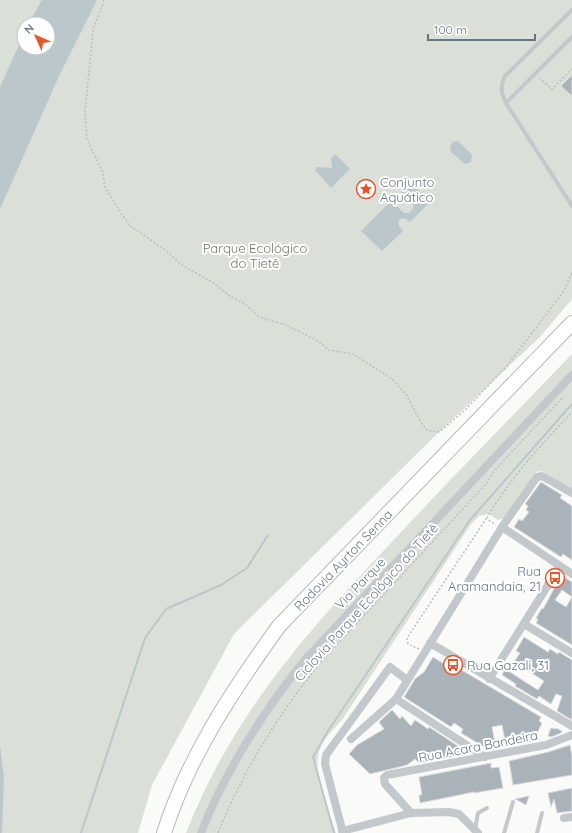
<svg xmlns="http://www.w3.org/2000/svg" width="572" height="833" viewBox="0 0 572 833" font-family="Quicksand,sans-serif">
<rect width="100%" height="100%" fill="#fafaf8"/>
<g fill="#dadfd7" fill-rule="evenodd">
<path d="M0,0H572V299L540,337L438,433L234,634L152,785L138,833H0ZM24,24H48V48H24Z"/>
<path d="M572,354V489L542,471L536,472L504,518L498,520L489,514L479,516L471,524L342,720C336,727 329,733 324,741C307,765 328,808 336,833H186C232,716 304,635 389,545C449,480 511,418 572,354Z"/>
</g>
<g fill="#bbc7cb">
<polygon points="42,0 97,0 59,76 0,209 0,87 24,34 24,48 48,48 48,24 28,24"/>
<polygon points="458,141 472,155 471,162 465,164 451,152 450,147 453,142"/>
<polygon points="335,154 350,169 331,188 315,170 317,167 332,168 331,158"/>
<polygon points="411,183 430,202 410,222 406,219 402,218 398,222 399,226 403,231 382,251 361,231 391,201 404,213 409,213 413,209 413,204 401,192"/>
<polygon points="0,745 4,779 2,833 0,833"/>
</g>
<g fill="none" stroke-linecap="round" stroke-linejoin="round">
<g stroke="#bbc7cb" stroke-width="2">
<polyline points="81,833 145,638 166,609 221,585 247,568 268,535"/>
<polyline points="334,833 313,757 328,731 470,520 572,404"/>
</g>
</g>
<g fill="#aab3b9" stroke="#dcdcda">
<polygon points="572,75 572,96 561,86"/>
<polygon points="541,482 562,495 560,498 572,506 572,560 563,554 561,557 514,527 519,519 522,521 529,512 526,510 528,506 525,504"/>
<polygon points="564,577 572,582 572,597 562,590 555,600 566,607 572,597 572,645 536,623 538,620 536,618 542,608 543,609 560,578"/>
<polygon points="524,637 548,652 550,649 558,654 559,652 572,660 572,720 557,711 562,696 556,694 551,704 539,696 537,699 515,686 516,684 502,675 505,669 538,690 544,681 514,662 520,653 516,651"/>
<polygon points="433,657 444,664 446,661 453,665 541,717 539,721 542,723 535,738 533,736 530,742 523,744 508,736 505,741 502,725 492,727 496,749 489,750 461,733 463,729 454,723 451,727 404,697 415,679 424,672"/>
<polygon points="392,710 400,719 402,716 411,726 415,720 428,729 429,727 461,748 461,755 419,763 415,759 407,765 370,774 349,754 357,745 384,729 379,722"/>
<polygon points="551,728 556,729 556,728 562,731 561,733 551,737 548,736"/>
<polygon points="570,745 572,756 572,775 513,785 509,761 548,752"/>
<polygon points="491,763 491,768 499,767 503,788 474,793 474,792 420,803 419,795 422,795 419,777"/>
<polygon points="572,788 572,811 557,813 554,799 551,807 548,793"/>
<polygon points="529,796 526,805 515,799"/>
</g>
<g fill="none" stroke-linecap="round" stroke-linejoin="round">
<g stroke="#b4b9bd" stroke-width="16">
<path id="motorway" d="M164,833C188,757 233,690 279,626L572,323"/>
</g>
<g stroke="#bbbfc2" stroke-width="1.5" stroke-dasharray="2 2" stroke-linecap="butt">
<polyline points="104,0 93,30 85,113 87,139 103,173 105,188 129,225 168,252 183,266 212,282 231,297 244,303 259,317 286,325 318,341 329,350 353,354 392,379 406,394 420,421 427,430 438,432 443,429 466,409 506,367 564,291 572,272"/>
<polyline points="539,78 552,89 572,69"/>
<path d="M487,518C509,479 541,445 572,412"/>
<polyline points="419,649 408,644 407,638 486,519 495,524"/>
<path d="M218,833C243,771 278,715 320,663L487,483L493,472L562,398"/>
</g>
<g stroke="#c3c8cc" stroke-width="4">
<path d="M572,10L505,76C500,87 501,92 506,103L572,206"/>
<polyline points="506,103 572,37"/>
<polyline points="475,829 478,813 487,808"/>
<polyline points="504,833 513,802"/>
<polyline points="537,833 542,813"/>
</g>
<g stroke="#c3c8cc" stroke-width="8">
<polyline points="502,527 572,574"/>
<polyline points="524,624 572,653"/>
<polyline points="430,643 572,726"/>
<polyline points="489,679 560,566"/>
<polyline points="351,739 396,699"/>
<polyline points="485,757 396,699 502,527 537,477 542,476 572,493"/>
<polyline points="411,813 385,784 384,778 387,775 546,745 572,735"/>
<polyline points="564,818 572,817"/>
<polyline points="342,831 411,813 449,812 459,814 478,833"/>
<path d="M201,833C225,771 262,714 303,662L572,375"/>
<polyline points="343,833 325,764 326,755 390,667 407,680"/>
</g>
<use href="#motorway" stroke="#fff" stroke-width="14"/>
</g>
<defs>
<g id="sight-ring" transform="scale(1)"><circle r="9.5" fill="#fff" stroke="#e4572e" stroke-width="1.5"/><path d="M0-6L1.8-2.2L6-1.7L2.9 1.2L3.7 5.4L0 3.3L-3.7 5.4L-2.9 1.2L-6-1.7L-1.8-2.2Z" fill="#e4572e"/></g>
<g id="bus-ring" transform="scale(1)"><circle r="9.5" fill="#fff" stroke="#e4572e" stroke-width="1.5"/><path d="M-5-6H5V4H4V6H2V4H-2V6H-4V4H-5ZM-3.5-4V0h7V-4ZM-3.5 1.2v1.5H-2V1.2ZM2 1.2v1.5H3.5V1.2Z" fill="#e4572e"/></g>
</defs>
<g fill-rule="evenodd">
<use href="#sight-ring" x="366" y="189"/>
<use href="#bus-ring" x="555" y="578"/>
<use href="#bus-ring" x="453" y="665"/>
</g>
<g text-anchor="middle" stroke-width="4" stroke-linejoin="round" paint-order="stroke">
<g font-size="13" fill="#657683" stroke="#fff" text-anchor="start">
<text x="380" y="187">Conjunto<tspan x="380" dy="15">Aquático</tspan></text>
<text x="541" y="576" text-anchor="end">Rua<tspan x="541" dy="15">Aramandaia, 21</tspan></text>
<text x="467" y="670">Rua Gazali, 31</text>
</g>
<g font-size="13" fill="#687a64" stroke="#fff">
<text x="255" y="253">Parque Ecológico<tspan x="255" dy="15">do Tietê</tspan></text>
</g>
<g font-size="13" fill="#657683" stroke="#fff">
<text transform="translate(343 560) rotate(-46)" y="5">Rodovia Ayrton Senna</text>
<text transform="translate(360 583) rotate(-46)" y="5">Via Parque</text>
<text transform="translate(366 602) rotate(-48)" y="5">Ciclovia Parque Ecológico do Tietê</text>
<text transform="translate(478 746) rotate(-11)" y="5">Rua Acara Bandeira</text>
</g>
</g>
<g transform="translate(36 36) rotate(315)"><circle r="19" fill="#ffffff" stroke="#c1c8cd"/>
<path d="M0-3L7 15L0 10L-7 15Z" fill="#e4572e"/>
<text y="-6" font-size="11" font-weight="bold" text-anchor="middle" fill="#657683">N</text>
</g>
<path d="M428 34v6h107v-6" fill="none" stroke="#657683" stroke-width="2"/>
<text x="434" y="34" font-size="12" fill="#657683" stroke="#ffffff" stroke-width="3" paint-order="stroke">100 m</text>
</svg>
